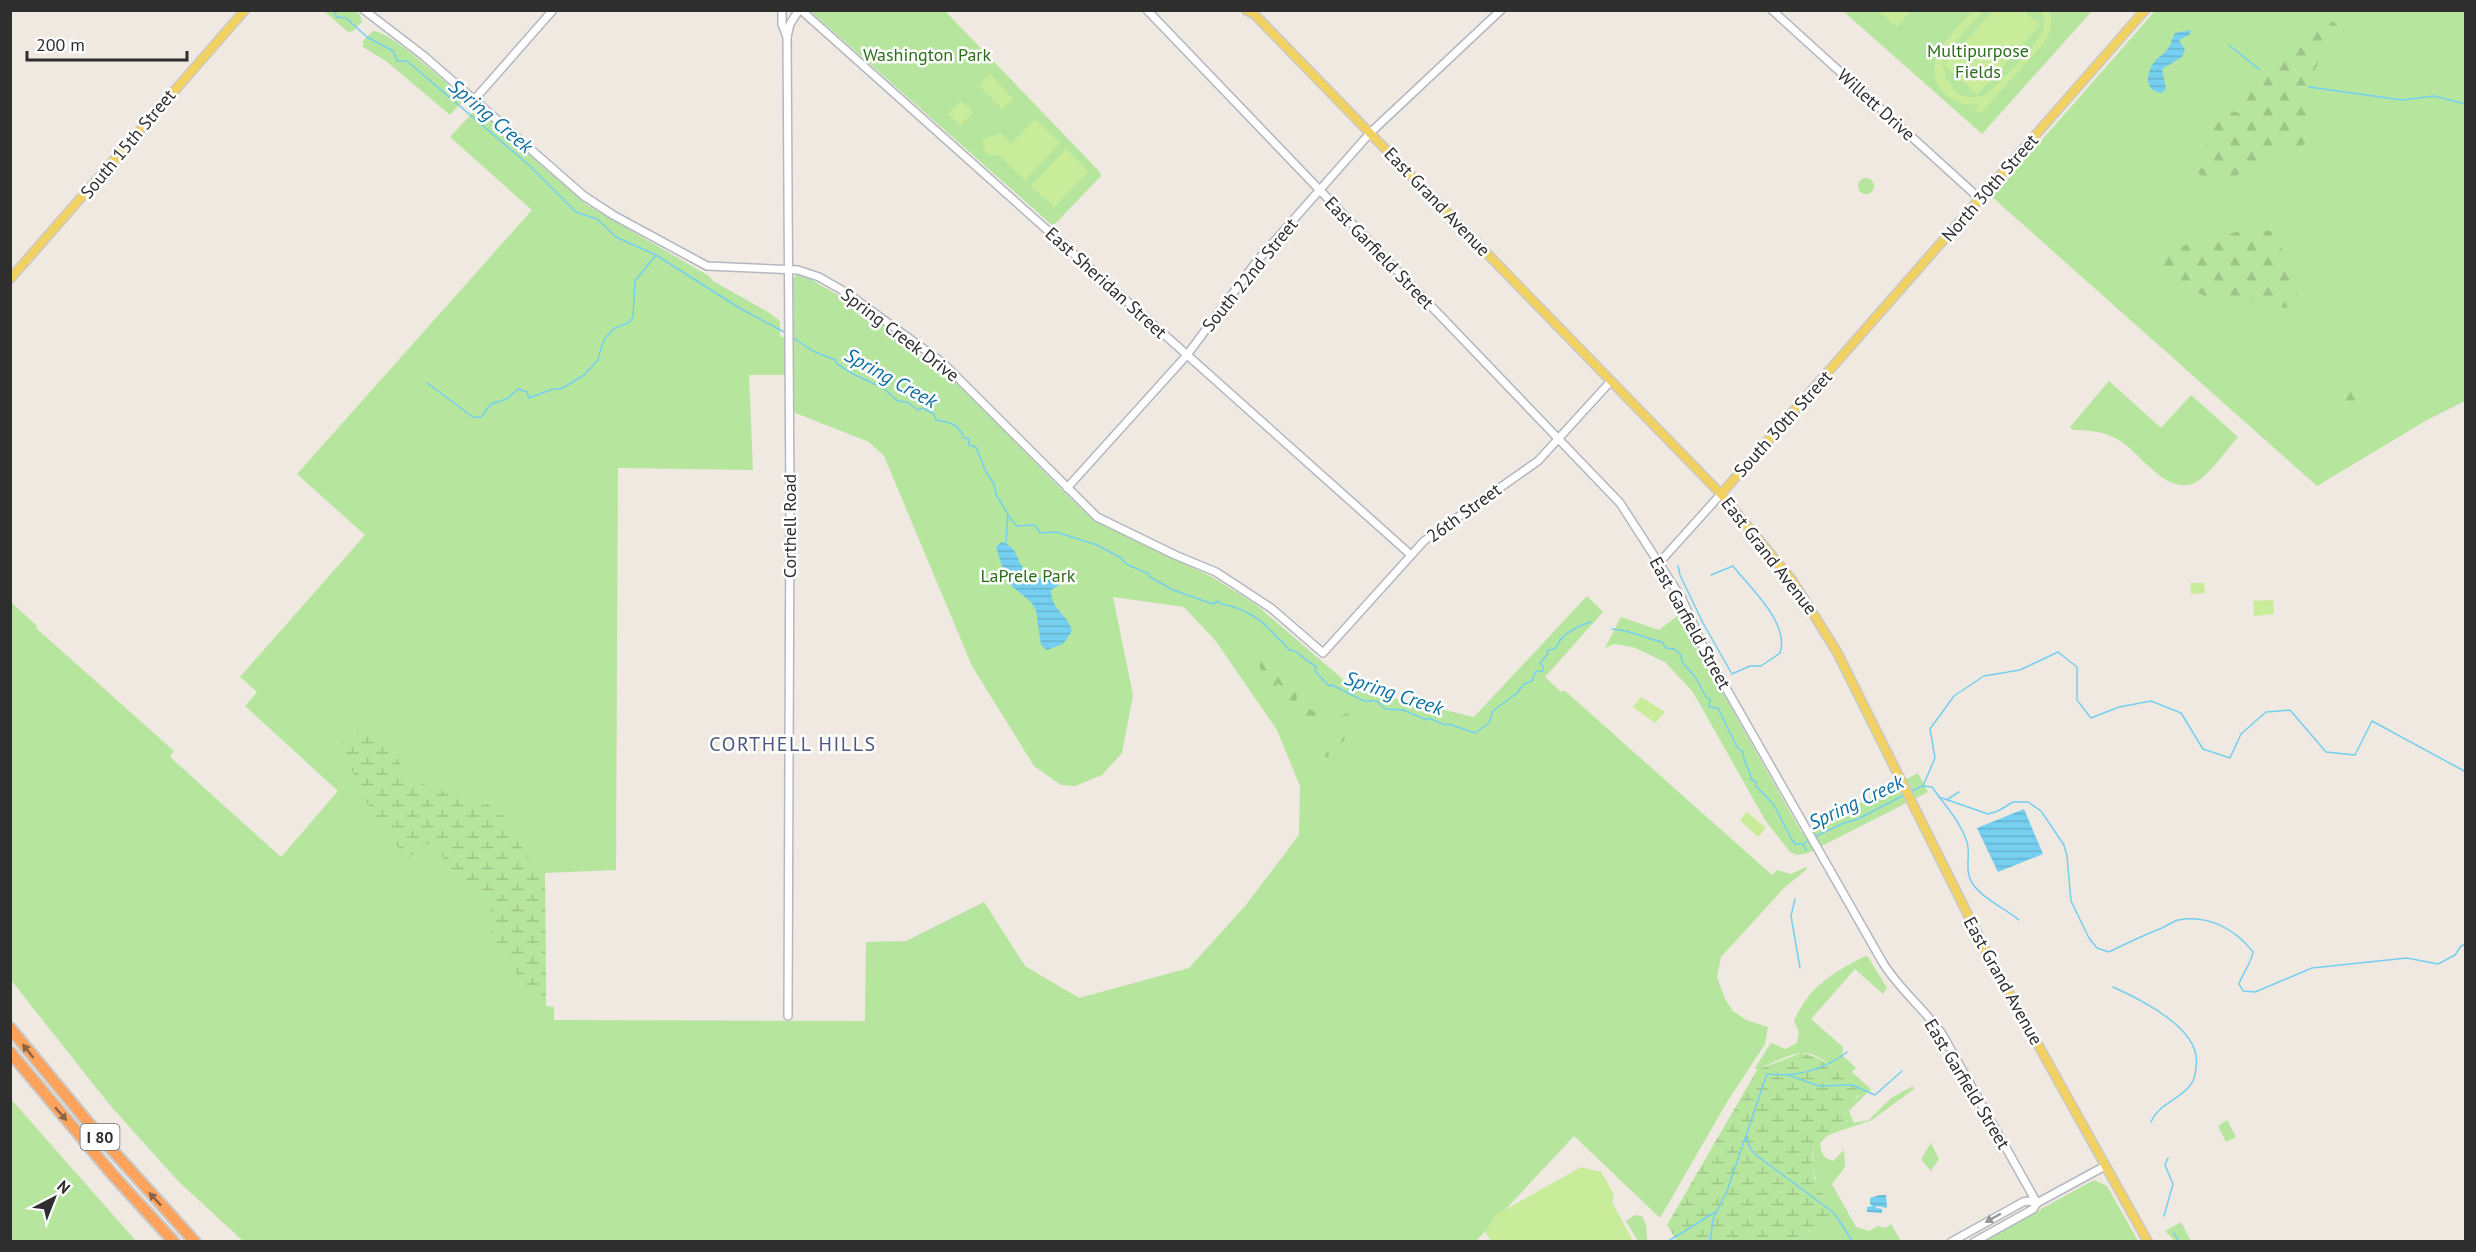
<svg xmlns="http://www.w3.org/2000/svg" width="2476" height="1252" viewBox="0 0 2476 1252" font-family="'PT Sans',sans-serif">
<defs>
<pattern id="forest-firs" width="22" height="20" patternUnits="userSpaceOnUse" patternTransform="scale(1.5)"><rect width="22" height="20" fill="#b6e59e"/><path d="M5 1l3.5 6h-7zM16 11l3.5 6h-7z" fill="#9dc588"/></pattern>
<pattern id="wetland-marsh" width="20" height="14" patternUnits="userSpaceOnUse" patternTransform="scale(1.5)"><rect width="20" height="14" fill="#b6e59e"/><path d="M1 5h8M5 5V1M11 12h8M15 12V8" fill="none" stroke="#9dc588"/></pattern>
<pattern id="water-rules" width="6" height="5" patternUnits="userSpaceOnUse" patternTransform="scale(1.5)"><rect width="6" height="5" fill="#75cff0"/><path d="M0 2.5h6" fill="none" stroke="#66b2ce"/></pattern>
</defs>
<rect width="100%" height="100%" fill="#efe9e1"/>
<g fill="#b6e59e" fill-rule="evenodd">
<polygon points="324,11 356,11 360,15 362,22 353,31 348,32"/>
<polygon points="810,11 945,11 1099,171 1101,176 1053,226"/>
<polygon points="1843,11 2092,11 1982,134"/>
<polygon points="2155,11 2465,11 2465,401 2427,420 2317,486 1992,197"/>
<path d="M373,31C392,32 446,83 463,97L462,102L450,115L386,61L363,47V41Z"/>
<path d="M475,110L479,111L587,205L709,276L713,281L768,312L780,321V336L792,342V279L799,273L861,308L964,389L1059,487L1088,515L1103,525L1212,577L1255,604L1346,682L1364,691L1474,717L1587,596L1603,612L1545,677L1561,692L1564,690L1772,875L1777,870L1791,874L1806,867L1807,869L1784,888L1721,957L1717,977L1725,999L1733,1011L1746,1020L1768,1027L1765,1044L1727,1102L1660,1218L1574,1136L1476,1241H243L178,1181L109,1104L11,980V602L37,626L36,628L174,751L170,757L281,857L338,791L245,706L257,692L240,677L365,535L297,474L532,210L450,137ZM749,375H793V412L869,442L884,456L972,666L1034,766L1061,785L1075,786L1102,775L1122,753L1133,695L1113,597L1184,607L1215,640L1277,730L1300,786L1299,835L1245,906L1189,968L1079,998L1025,966L984,902L906,941L866,942L865,1021L554,1020V1007L546,1006L545,873L616,870L618,468L753,470Z"/>
<circle cx="1866" cy="186" r="8"/>
<path d="M2109,381L2161,428L2191,395L2238,437C2227,449 2208,477 2194,483C2167,495 2141,455 2122,442C2107,432 2091,430 2073,430L2070,427Z"/>
<polygon points="1681,613 1693,640 1802,833 1918,773 1928,792 1808,853 1797,855 1790,852 1765,820 1693,692 1665,662 1633,647 1614,644 1605,648 1621,617 1659,630"/>
<path d="M1865,956L1868,957L1887,988L1883,994L1855,969L1811,1019L1843,1047L1842,1055L1856,1068L1852,1072L1871,1089L1849,1111L1854,1123L1869,1120L1891,1098L1913,1086L1914,1089L1872,1120L1828,1135L1820,1143C1821,1154 1823,1158 1833,1161L1844,1150L1845,1167L1832,1184L1856,1227L1869,1231L1878,1226L1886,1228L1891,1224L1901,1241H1790L1818,1227L1828,1205C1815,1180 1810,1172 1814,1142L1843,1122C1845,1111 1849,1102 1859,1096C1844,1080 1826,1053 1802,1053C1790,1053 1768,1065 1757,1070L1755,1068L1771,1043L1785,1049L1797,1043L1799,1032L1794,1021C1810,985 1832,974 1865,956Z"/>
<polygon points="10,1098 136,1241 11,1241"/>
<polygon points="2227,1120 2236,1137 2226,1142 2218,1126"/>
<polygon points="1931,1143 1939,1159 1931,1171 1921,1159"/>
<polygon points="2094,1180 2107,1186 2138,1241 1981,1242"/>
<polygon points="1635,1215 1642,1216 1646,1225 1647,1241 1638,1241 1626,1221"/>
<polygon points="2181,1222 2191,1241 2175,1241 2165,1231"/>
</g>
<g fill="url(#forest-firs)">
<path d="M2330,21L2337,24L2336,30C2325,50 2309,75 2307,98C2306,110 2312,124 2310,135C2307,145 2298,150 2289,148L2268,118L2236,108L2234,96C2245,73 2277,67 2295,51C2306,41 2316,26 2330,21Z"/>
<path d="M2219,108L2247,115L2266,123L2269,139L2278,152C2272,165 2224,182 2210,180C2203,179 2199,175 2195,169C2196,152 2202,150 2212,138L2213,128L2217,125L2213,118V112Z"/>
<path d="M2252,228L2270,231C2283,245 2285,264 2300,275C2299,288 2298,304 2285,308L2204,296L2161,274L2147,266L2143,258L2147,255Z"/>
<polygon points="2349,383 2354,388 2357,397 2353,402 2343,403 2342,407 2330,406 2325,393 2328,388 2341,399 2333,389"/>
<path d="M1261,652L1265,653L1269,669H1285L1310,688L1297,695L1296,703L1320,714V728L1325,735L1332,736L1337,733V730L1330,726L1331,718L1353,712L1360,716L1346,734L1344,741L1333,748L1328,757H1325C1318,733 1298,724 1287,703L1290,691L1277,683L1275,692L1272,694L1266,684L1257,659V655Z"/>
</g>
<g fill="url(#wetland-marsh)">
<path d="M359,731L386,735L406,776C415,780 426,786 436,789C457,796 479,796 498,811C520,829 518,856 545,873L546,1006L524,985L492,934L490,906L479,887L466,888L447,871L441,850L427,844L408,858C377,827 354,785 343,742Z"/>
<path d="M1801,1053C1827,1058 1842,1074 1860,1092L1845,1112L1843,1122L1814,1142L1812,1157L1814,1177L1828,1205L1830,1225L1818,1227L1790,1241H1677L1667,1225L1757,1070Z"/>
</g>
<g fill="#c9ec9a">
<polygon points="1879,11 1911,11 1897,27"/>
<path d="M1973,11H1983L1950,48L1942,65L1947,76L1944,78L1945,81L1949,80L1955,92C1964,97 1973,99 1982,96C1993,92 2036,45 2041,34C2045,26 2044,18 2042,11H2050C2053,23 2050,34 2043,44L1980,114L1975,110L1980,104C1967,106 1955,103 1945,94C1916,64 1953,32 1973,11Z"/>
<polygon points="1993,11 2024,11 2040,25 1977,95 1944,65"/>
<polygon points="990,74 1013,99 1002,109 979,85"/>
<polygon points="961,101 973,112 960,126 948,114"/>
<polygon points="1035,119 1060,143 1025,180 1000,156 988,155 983,148 983,139 1001,133 1011,144"/>
<polygon points="1066,149 1089,171 1054,207 1031,186"/>
<polygon points="2190,583 2204,583 2205,593 2191,594"/>
<polygon points="2273,600 2274,614 2254,616 2253,601"/>
<polygon points="1641,697 1665,712 1655,723 1633,707"/>
<polygon points="1747,812 1766,828 1758,837 1740,820"/>
<polygon points="1581,1167 1601,1172 1614,1194 1612,1202 1633,1241 1491,1241 1485,1232 1496,1215"/>
</g>
<g fill="url(#water-rules)">
<path d="M2191,30L2189,35L2179,40L2185,50L2182,57L2162,69L2166,89L2161,93C2143,90 2146,71 2156,60C2160,56 2164,54 2167,50C2171,45 2172,38 2175,33Z"/>
<path d="M1002,542C1021,549 1014,562 1028,573C1037,581 1050,576 1060,581L1059,585L1051,590C1050,609 1068,614 1072,631L1063,644L1047,650L1041,645L1036,610L1031,602L1007,582L996,547Z"/>
<polygon points="2024,809 2043,854 1998,872 1977,828"/>
<polygon points="1880,1195 1886,1195 1887,1208 1876,1206 1876,1208 1882,1209 1882,1213 1867,1212 1867,1207 1873,1206 1870,1204 1870,1198"/>
</g>
<g fill="none" stroke-linecap="round" stroke-linejoin="round">
<g stroke="#75cff0" stroke-width="1.5">
<polyline points="333,10 337,17 346,18 367,37 393,51 397,61 407,61 530,166 576,212 597,219 616,237 656,255 741,309 786,333"/>
<polyline points="2229,45 2260,70"/>
<polyline points="2309,87 2402,100 2434,96 2466,104"/>
<path d="M792,337L813,351L835,360L837,364L855,375L883,388L898,401L907,402L918,410L923,408L934,414L936,420C950,422 959,424 964,438L969,439V445L976,447L986,472L994,484L996,494L1010,518L1017,526L1035,525L1040,533L1056,532L1097,545L1121,558L1126,564L1149,574L1150,577L1173,590L1213,604L1218,601L1221,604C1242,607 1263,619 1277,638L1282,641L1289,650L1295,651C1300,655 1310,664 1316,666L1315,671L1329,686L1332,685L1364,701H1377L1385,709L1403,710L1427,720L1429,718L1445,725L1449,724L1475,733L1489,723L1493,711L1517,693L1524,684L1532,681L1535,672L1543,671V666L1540,663L1548,654L1547,651L1556,648C1561,634 1578,626 1591,622"/>
<polyline points="427,383 473,417 481,417 491,404 507,399 518,389 527,392 529,398 553,389 561,389 584,375 598,360 601,348 605,338 615,328 628,323 633,318 635,281 656,255"/>
<polyline points="1006,543 1008,514"/>
<path d="M1678,566L1680,575L1703,623L1732,674L1750,666H1761L1780,653C1790,623 1750,588 1733,566L1711,575"/>
<path d="M1612,629C1631,630 1644,638 1662,642L1666,648L1674,649L1681,655L1682,662L1696,678L1706,697L1710,699L1709,707L1718,708L1737,747L1743,752C1743,763 1751,770 1751,779L1756,782V786L1774,805L1792,840L1795,844H1803L1809,840"/>
<path d="M1924,786L1932,787C1945,806 1960,820 1967,842C1971,856 1964,869 1972,883C1983,899 2004,908 2019,920"/>
<polyline points="1911,791 1923,786 1935,758 1930,729 1954,696 1984,676 2020,670 2058,652 2077,667 2077,700 2091,718 2119,707 2151,701 2181,713 2203,749 2230,758 2241,734 2266,712 2290,710 2326,752 2355,755 2372,721 2466,772"/>
<path d="M1939,797L1988,814L1998,811L2013,802H2028L2041,811L2064,845L2067,856L2071,901L2089,938L2097,948L2109,952C2125,944 2140,937 2157,930C2164,928 2171,922 2178,920C2208,914 2235,929 2253,952C2251,964 2243,972 2239,984L2243,991L2255,992L2312,968L2407,958L2438,964L2455,955L2461,946L2466,944"/>
<polyline points="1948,799 1959,792"/>
<polyline points="1814,837 1844,823 1858,819 1904,795"/>
<polyline points="1803,844 1806,850"/>
<polyline points="1795,899 1791,916 1800,968"/>
<path d="M2113,987C2142,1000 2203,1030 2196,1067C2195,1076 2194,1082 2188,1088C2176,1101 2158,1105 2151,1122"/>
<polyline points="1788,1075 1819,1086 1852,1085 1875,1095 1902,1071"/>
<polyline points="1746,1137 1750,1148 1756,1155 1834,1213 1853,1242"/>
<polyline points="2164,1216 2173,1184 2165,1165 2168,1158"/>
<polyline points="2174,1233 2179,1242"/>
<polyline points="1667,1242 1715,1212"/>
<path d="M1710,1242L1713,1219L1727,1191L1767,1074C1796,1077 1824,1070 1847,1052"/>
</g>
<g stroke="#b4b7c1" stroke-width="10">
<g id="minor">
<polyline points="364,10 424,56 584,196 613,215 707,266 798,270 819,277 847,293 943,363 1097,517 1175,555 1216,572 1271,608 1323,653 1424,541 1538,461 1611,381"/>
<polyline points="782,10 782,24 787,37"/>
<polyline points="801,10 1411,555"/>
<path d="M1147,10L1620,503L1682,599L1706,653L1883,963C1900,990 1924,1009 1942,1034L2037,1203"/>
<polyline points="1772,10 1980,199"/>
<polyline points="474,100 553,10"/>
<polyline points="1067,488 1187,355 1257,261 1370,133 1501,10"/>
<polyline points="1659,563 1721,494"/>
<polyline points="788,1016 790,503 787,37 790,24 799,10"/>
<polyline points="1951,1242 2023,1202 2029,1201 2037,1203"/>
<polyline points="1974,1242 2033,1209 2037,1203 2105,1166"/>
</g>
</g>
<g stroke="#c9c9c9" stroke-width="11">
<g id="major">
<polyline points="1246,10 1254,14 1721,494 1792,580 1837,652 1989,957 2148,1242"/>
<polyline points="10,279 245,10"/>
<polyline points="1721,494 2145,10"/>
</g>
</g>
<g stroke="#c9c9c9" stroke-width="14">
<g id="highway">
<polyline points="10,1028 96,1132 195,1242"/>
<polyline points="10,1052 113,1175 174,1242"/>
</g>
</g>
<use href="#minor" stroke="#fff" stroke-width="7"/>
<use href="#major" stroke="#f2d163" stroke-width="8"/>
<use href="#highway" stroke="#ffa35c" stroke-width="10"/>
</g>
<defs><path id="oneway-solid" d="M-6-.8H1V-3.2L6.5 0L1 3.2V.8H-6Z" transform="scale(1.5)"/></defs>
<g fill="#8c6343">
<use href="#oneway-solid" transform="translate(28 1051) rotate(-128)"/>
<use href="#oneway-solid" transform="translate(61 1114) rotate(49)"/>
<use href="#oneway-solid" transform="translate(155 1199) rotate(-133)"/>
</g>
<use fill="#969696" href="#oneway-solid" transform="translate(1993 1218) rotate(151)"/>
<g text-anchor="middle" stroke-width="5" stroke-linejoin="round" paint-order="stroke">
<rect fill="#fff" stroke="#6d6d6d" stroke-width="1.5" x="80.5" y="1124" width="39" height="26" rx="4.5"/>
<g font-size="16" font-weight="bold" fill="#2e2e2e">
<text x="100" y="1143">I 80</text>
</g>
<g font-size="18" fill="#2c6e1b" stroke="#fff">
<text x="1978" y="57">Multipurpose<tspan x="1978" dy="21">Fields</tspan></text>
<text x="927" y="61">Washington Park</text>
<text x="1028" y="582">LaPrele Park</text>
</g>
<g font-size="18" fill="#2e2e2e" stroke="#fff">
<text transform="translate(1876 105) rotate(42)" y="6">Willett Drive</text>
<text transform="translate(128 144) rotate(-50)" y="6">South 15th Street</text>
<text transform="translate(1990 188) rotate(-49)" y="6">North 30th Street</text>
<text transform="translate(1437 202) rotate(46)" y="6">East Grand Avenue</text>
<text transform="translate(1379 253) rotate(46)" y="6">East Garfield Street</text>
<text transform="translate(1250 275) rotate(-51)" y="6">South 22nd Street</text>
<text transform="translate(1106 283) rotate(42)" y="6">East Sheridan Street</text>
<text transform="translate(900 335) rotate(37)" y="6">Spring Creek Drive</text>
<text transform="translate(1783 424) rotate(-48)" y="6">South 30th Street</text>
<text transform="translate(1464 513) rotate(-36)" y="6">26th Street</text>
<text transform="translate(790 526) rotate(-90)" y="6">Corthell Road</text>
<text transform="translate(1769 556) rotate(52)" y="6">East Grand Avenue</text>
<text transform="translate(1690 623) rotate(61)" y="6">East Garfield Street</text>
<text transform="translate(2003 981) rotate(61)" y="6">East Grand Avenue</text>
<text transform="translate(1967 1084) rotate(59)" y="6">East Garfield Street</text>
</g>
<g font-size="20" font-style="italic" fill="#0d6fa3" stroke="#fff">
<text transform="translate(491 116) rotate(40)" y="7">Spring Creek</text>
<text transform="translate(891 378) rotate(29)" y="7">Spring Creek</text>
<text transform="translate(1394 693) rotate(18)" y="7">Spring Creek</text>
<text transform="translate(1856 802) rotate(-25)" y="7">Spring Creek</text>
</g>
<g font-size="20" letter-spacing="1.5" fill="#4d5680" stroke="#fff">
<text x="793" y="751">CORTHELL HILLS</text>
</g>
</g>
<rect width="2476" height="1252" fill="none" stroke="#2e2e2e" stroke-width="24"/>
<g transform="translate(54 1198) rotate(42)" stroke="#ffffff" stroke-width="4.5" paint-order="stroke">
<path d="M0-4.5L10 22L0 15L-10 22Z" fill="#2e2e2e"/>
<text y="-9" font-size="16" font-weight="bold" text-anchor="middle" fill="#2e2e2e">N</text>
</g>
<path d="M27 51v9h160v-9" fill="none" stroke="#2e2e2e" stroke-width="3"/>
<text x="36" y="51" font-size="18" fill="#2e2e2e" stroke="#ffffff" stroke-width="4.5" paint-order="stroke">200 m</text>
</svg>
